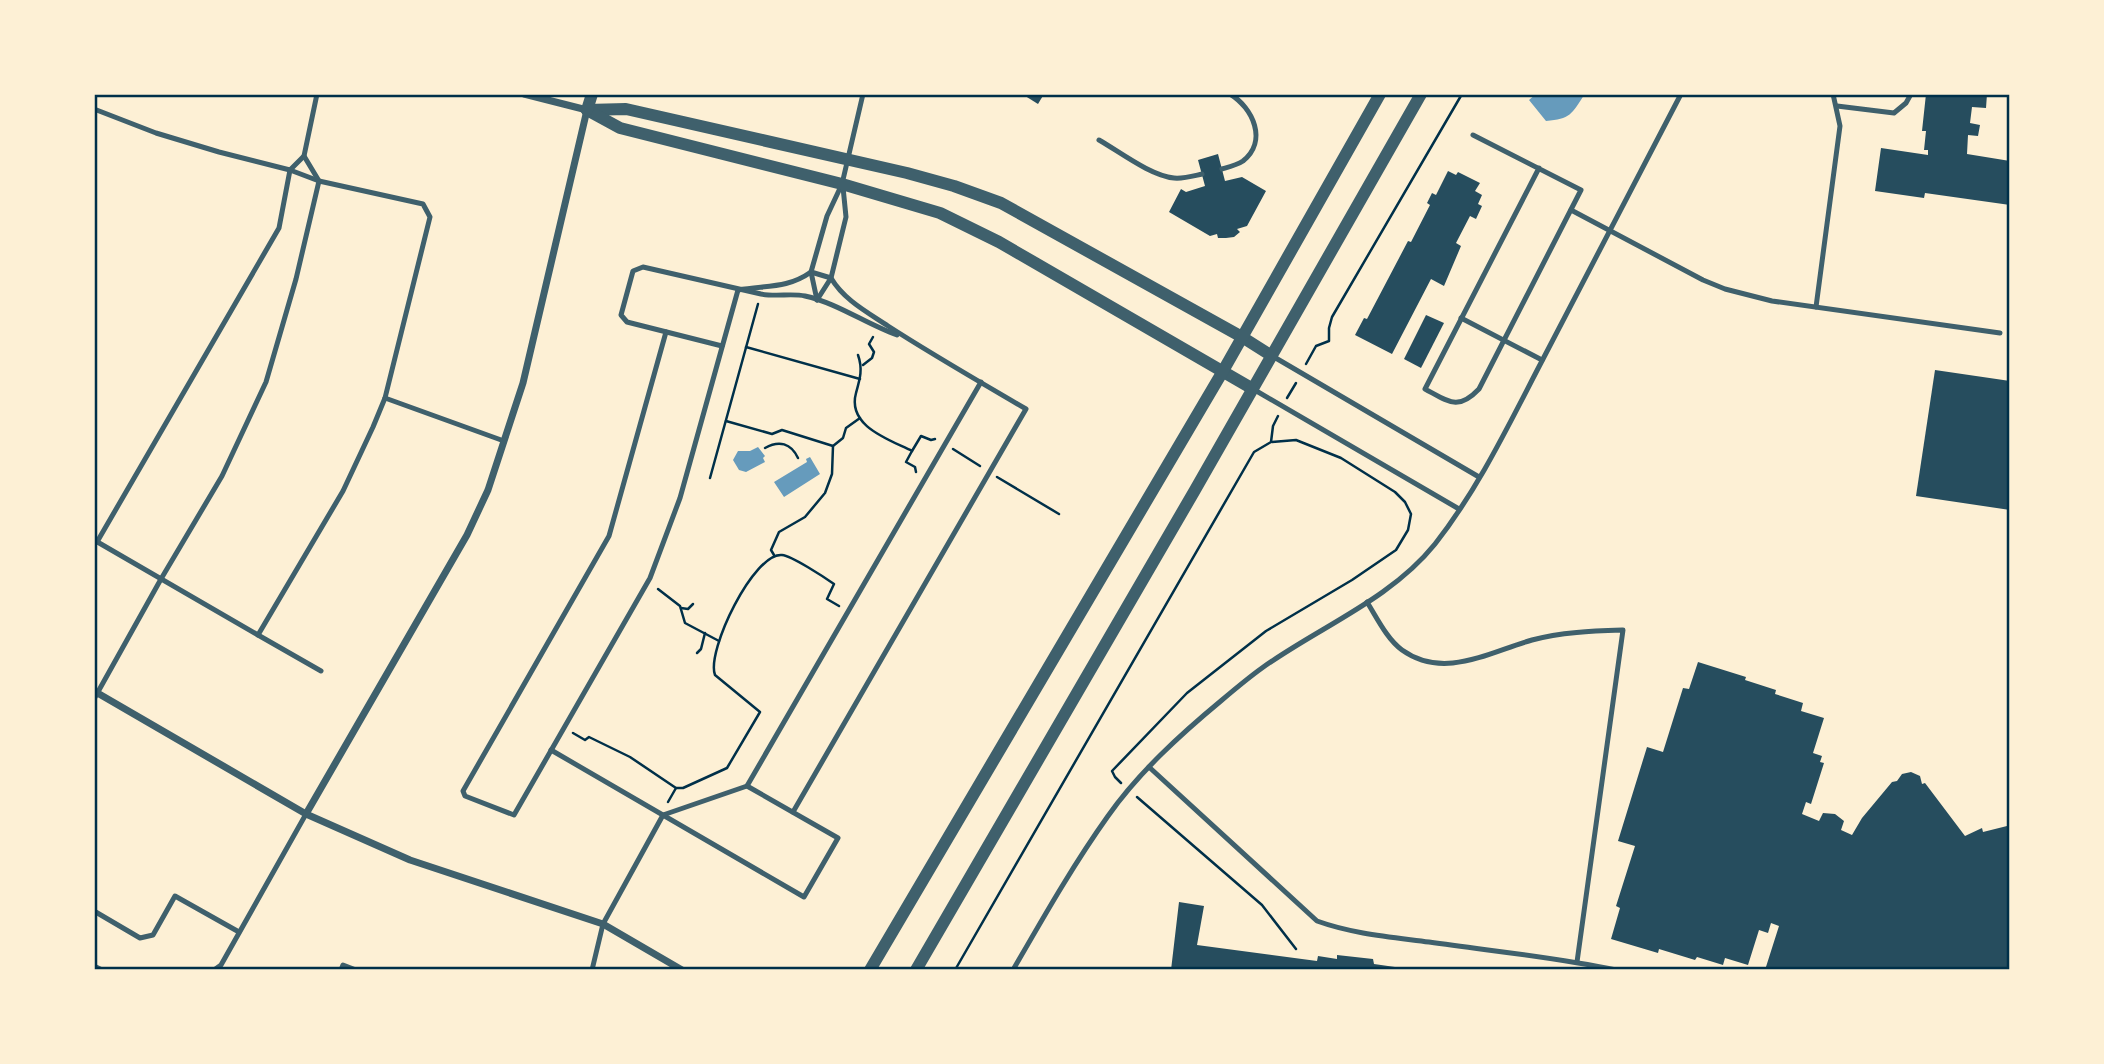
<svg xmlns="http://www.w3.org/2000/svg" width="2104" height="1064" viewBox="0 0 2104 1064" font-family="Georgia,serif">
<rect width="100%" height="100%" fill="#fdf0d5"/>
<g fill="#669bbc">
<path d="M1536,94H1584V95C1572,114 1570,119 1546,121L1529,100Z"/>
<polygon points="758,447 765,456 763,458 765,462 746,472 739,470 733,460 738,451 750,451"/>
<polygon points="810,457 820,474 784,497 774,482 807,462 806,459"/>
</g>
<g fill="#264d5e">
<polygon points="1022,94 1044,94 1038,104"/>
<polygon points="1926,94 1987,94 1986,108 1972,107 1970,123 1980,125 1978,136 1968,135 1967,154 2010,161 2010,205 1925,193 1924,198 1875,191 1881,148 1928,155 1928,150 1924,150 1926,131 1922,131"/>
<polygon points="1218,154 1225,181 1242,177 1266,191 1247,226 1237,229 1240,232 1234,237 1226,238 1218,238 1217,234 1210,236 1169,212 1181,189 1186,192 1205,186 1198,160"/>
<polygon points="1448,171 1456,175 1458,172 1480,183 1475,191 1482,195 1478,204 1482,206 1476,219 1470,216 1456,243 1461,246 1444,286 1431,279 1392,354 1355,335 1364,318 1367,319 1408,241 1411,242 1430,205 1427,203 1432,193 1436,195"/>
<polygon points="1426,315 1444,323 1421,368 1404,359"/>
<polygon points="1935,370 2010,381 2010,510 1916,496"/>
<polygon points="1698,662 1746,677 1745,680 1776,690 1775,694 1803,703 1801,711 1824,718 1813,753 1822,756 1820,762 1824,763 1811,804 1806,802 1802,814 1819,821 1823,813 1835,814 1844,821 1841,830 1852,835 1862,818 1892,782 1897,781 1902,774 1911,772 1920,776 1922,784 1925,783 1965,836 1982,828 1983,832 2007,826 2010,843 2010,970 1765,970 1779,926 1771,923 1768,933 1759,930 1748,965 1725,958 1723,965 1697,957 1695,960 1659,949 1658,953 1611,939 1620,908 1616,906 1635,846 1618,841 1647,747 1663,752 1683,688 1689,689"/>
<polygon points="1179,902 1204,906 1197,945 1317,961 1318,956 1337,959 1337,955 1373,959 1374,964 1395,967 1395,970 1171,970"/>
</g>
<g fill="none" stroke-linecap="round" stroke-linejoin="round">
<g stroke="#003049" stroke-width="2.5">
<polyline points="746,347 860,379"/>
<path d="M858,355C863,369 860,379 856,393C847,426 888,439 912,451L921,436L931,440L935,439"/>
<polyline points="1306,364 1316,346 1329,341 1329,328 1332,317 1462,94"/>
<polyline points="863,365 872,358 874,352 869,344 873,337"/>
<polyline points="1287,398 1296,383"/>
<polyline points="726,421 772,434 782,430 833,446"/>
<path d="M765,448C779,440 791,443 798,458"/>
<polyline points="953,449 980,466"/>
<polyline points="912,451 906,462 915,467 916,472"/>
<polyline points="997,477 1059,514"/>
<polyline points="710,478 758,304"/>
<polyline points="774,555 771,550 779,532 805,517 825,493 832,474 833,446 843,438 846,428 860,418"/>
<polyline points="658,589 680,606 685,623 719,641"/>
<polyline points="681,608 688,609 693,604"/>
<polyline points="697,653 701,649 705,633"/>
<path d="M573,733L585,740L589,737L630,757L676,788H683L727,768L760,712L715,675C706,651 754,552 782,555C792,556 824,577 834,584L827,599L839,606"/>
<polyline points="1121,783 1115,777 1112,771 1187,693 1266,631 1352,580 1396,550 1408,530 1411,514 1405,502 1395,492 1341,458 1296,440 1272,442"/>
<polyline points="1137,797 1262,905 1296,949"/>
<polyline points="668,802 676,788"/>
<polyline points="955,970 1254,452 1271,442 1273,426 1278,416"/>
</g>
<g stroke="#3f606c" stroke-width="5">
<polyline points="1837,106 1894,113 1906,103 1911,94"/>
<polyline points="94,109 156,133 219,152 290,170 319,181 423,204 430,217 385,398 373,427 343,491 258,635 94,540"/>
<path d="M1473,135L1581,190L1479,389C1458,411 1449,402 1425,389L1539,168"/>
<path d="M1099,140C1120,152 1151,176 1174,178C1183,179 1193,176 1202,174"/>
<path d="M1222,169C1229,167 1237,165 1243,161C1268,141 1253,108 1230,94"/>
<polyline points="1571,210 1703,280 1725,289 1772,301 2000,333"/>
<path d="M738,290C766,285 787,289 811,272L831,278C844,300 867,312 888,326C933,355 980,382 1026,409L793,812"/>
<polyline points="817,300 811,272 827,216 842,184 863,94"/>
<polyline points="817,300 831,278 846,217 843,187"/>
<polyline points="1816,307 1840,126 1833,94"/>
<polyline points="1461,318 1542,360"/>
<polyline points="666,332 609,536 463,791 465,796 514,815 650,578 680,498 738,290"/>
<path d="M722,346L627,322L621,315L633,271L643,267L761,294C776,297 792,293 805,296C837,303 866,324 897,335"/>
<polyline points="1274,357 1479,477"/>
<polyline points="1253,389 1459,509"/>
<polyline points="385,398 504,441"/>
<polyline points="97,542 279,228 290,170 304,156 317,94"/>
<path d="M1367,602C1377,618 1387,639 1402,650C1444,680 1489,652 1532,640C1561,632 1593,631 1623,630L1577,962"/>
<polyline points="258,635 321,671"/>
<polyline points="94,699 161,579 222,476 266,382 296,279 319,181 304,156"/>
<polyline points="551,750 804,897 838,838 747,786"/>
<path d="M1149,767L1317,921C1353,934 1391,937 1429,942C1491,951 1554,957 1616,970"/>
<polyline points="94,911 140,938 153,935 175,896 239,932"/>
<polyline points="94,966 102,970"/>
<polyline points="214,970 221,965 306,814"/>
<polyline points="341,970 343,965 356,970"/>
<polyline points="592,970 603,924 663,815 747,786 981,382"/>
<path d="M1013,970C1043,918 1073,865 1108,816C1139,772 1181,734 1222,700C1235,689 1248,678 1262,668C1319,627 1390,600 1435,544C1479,488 1510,422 1543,359C1589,271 1635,183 1681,94"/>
</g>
<g stroke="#3f606c" stroke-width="7">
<polyline points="94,691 306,814 410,860 603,924 682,970"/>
<polyline points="306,814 467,535 488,490 523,383 587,110 524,94"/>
</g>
<g stroke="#3f606c" stroke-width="12">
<polyline points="587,110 626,109 907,173 954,186 1001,203 1242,337 1272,356"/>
<polyline points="587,110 620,128 842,184 940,213 999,242 1253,389"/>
<polyline points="587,110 592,94"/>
<polyline points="870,970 1223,371 1380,94"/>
<polyline points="916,970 1195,490 1421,94"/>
</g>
</g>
<rect width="2104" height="1064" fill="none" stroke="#fdf0d5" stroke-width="192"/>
<rect x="96" y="96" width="1912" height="872" fill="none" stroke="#003049" stroke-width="2.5"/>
</svg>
